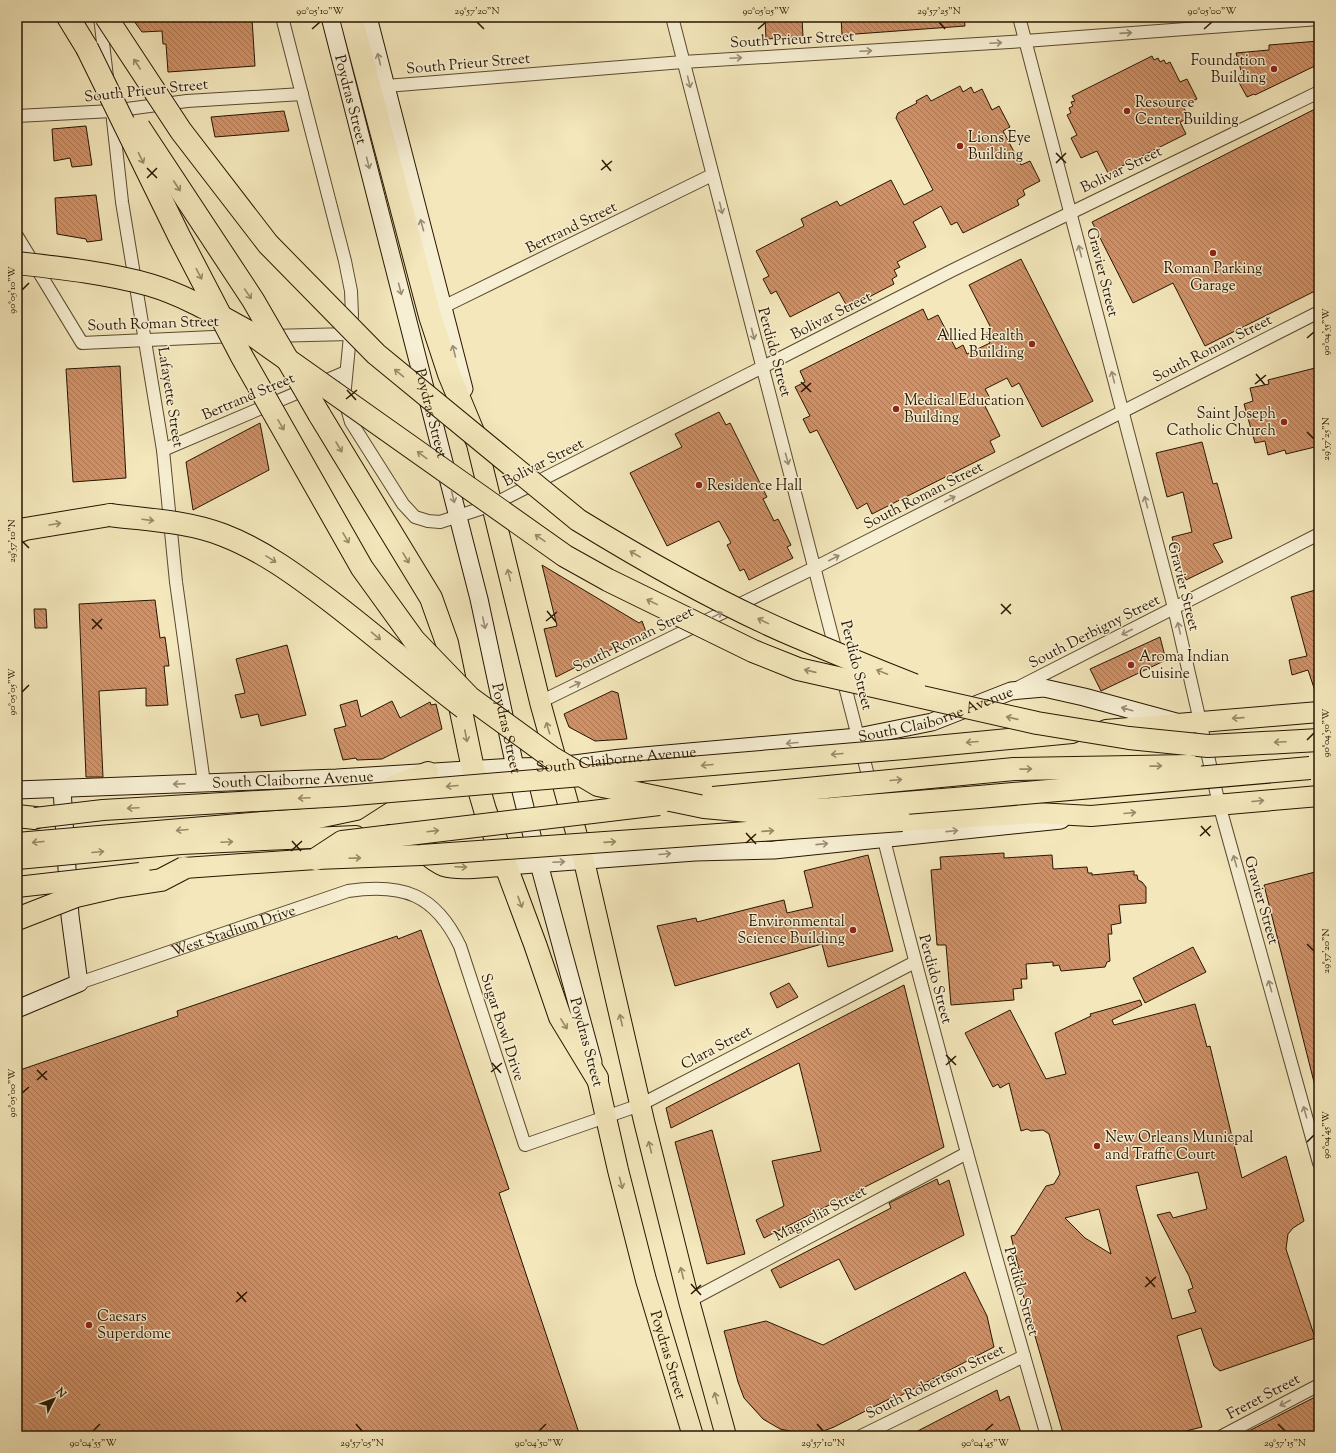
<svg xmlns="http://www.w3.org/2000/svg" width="1336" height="1453" viewBox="0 0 1336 1453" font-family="'Sorts Mill Goudy',serif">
<defs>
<pattern id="building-back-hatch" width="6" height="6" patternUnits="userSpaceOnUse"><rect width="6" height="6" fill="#d09167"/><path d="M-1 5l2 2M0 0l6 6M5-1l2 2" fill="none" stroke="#a97552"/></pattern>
</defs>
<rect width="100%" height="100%" fill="#f3e7bb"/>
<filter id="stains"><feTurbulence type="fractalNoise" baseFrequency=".005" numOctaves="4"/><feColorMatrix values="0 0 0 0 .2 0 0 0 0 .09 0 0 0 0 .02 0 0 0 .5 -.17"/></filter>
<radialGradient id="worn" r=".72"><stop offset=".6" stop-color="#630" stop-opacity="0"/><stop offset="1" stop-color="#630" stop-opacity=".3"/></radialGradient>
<g fill="url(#building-back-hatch)" stroke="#281600" fill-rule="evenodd">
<polygon points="131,17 209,17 209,22 252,19 255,66 168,72 166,44 163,44 162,31 142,32"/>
<polygon points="765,17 802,17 803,37 766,39"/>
<polygon points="841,17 964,17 965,26 842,35"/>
<polygon points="1319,41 1319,64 1255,95 1254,94 1247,97 1236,77 1242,74 1236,53 1269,50 1269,45"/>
<polygon points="1152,56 1154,60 1158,58 1160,62 1164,60 1166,64 1170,62 1180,82 1187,79 1197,99 1183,106 1189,118 1180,122 1186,134 1108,173 1097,151 1081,158 1071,138 1077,135 1067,115 1071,113 1069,108 1073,106 1071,102 1075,101 1072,96"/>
<polygon points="960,86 963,92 971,87 974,93 982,89 992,110 999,106 1010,127 1003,131 1021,165 1030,161 1040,181 1023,190 1025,195 1017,200 1019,205 963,233 957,222 951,225 941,206 913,222 926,247 897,262 900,267 894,270 897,276 892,279 894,284 848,308 839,292 790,317 776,291 771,294 763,279 769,276 756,251 804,226 801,219 837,201 840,206 891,180 904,205 933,190 896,118 898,113 917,103 916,101 927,95 931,101"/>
<polygon points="1319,107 1319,289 1205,346 1173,283 1133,303 1092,222"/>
<polygon points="284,111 289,131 215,137 211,117"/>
<polygon points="86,126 92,165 72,167 70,158 54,161 52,129"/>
<polygon points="96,195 102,240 87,242 86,239 57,234 55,198"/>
<polygon points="1021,259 1093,401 1042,427 1019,383 1012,387 1007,378 985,389 990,398 983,402 1000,436 990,441 995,452 872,514 867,503 857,509 817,430 810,433 803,419 810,416 795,387 805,382 800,371 923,309 928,320 938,315 956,349 963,345 967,354 990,343 985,334 992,330 969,285"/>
<polygon points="120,366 126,478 73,482 66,369"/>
<polygon points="1319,367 1319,446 1286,454 1285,450 1268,455 1265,441 1255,443 1244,404 1253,401 1250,388 1269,384 1268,380"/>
<polygon points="719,412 726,425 730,423 767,497 763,499 774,521 778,519 791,545 787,547 793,558 749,580 744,569 740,571 727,545 731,543 719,521 667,546 630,473 682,447 675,434"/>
<polygon points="260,423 269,470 193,510 186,462"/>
<polygon points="1202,442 1213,484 1217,483 1232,538 1213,544 1223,562 1186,580 1183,573 1181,574 1172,537 1192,532 1183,492 1167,497 1156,453"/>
<polygon points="542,565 639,623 642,621 646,632 556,677 544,629 557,626"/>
<polygon points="1319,589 1319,696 1317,697 1308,670 1292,675 1289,660 1307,656 1291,597"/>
<polygon points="155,600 160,638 165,637 169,666 164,666 168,705 146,706 146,688 99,691 103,777 86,777 79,604"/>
<polygon points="34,609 46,609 47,628 35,628"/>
<polygon points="1160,637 1166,660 1101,691 1090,669"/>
<polygon points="287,645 306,715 261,726 258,714 241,718 235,695 245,693 236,659"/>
<polygon points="612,691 618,693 627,739 595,741 569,727 564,714"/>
<polygon points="357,700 361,717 392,701 400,718 430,702 431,705 436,704 442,729 382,759 357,760 356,758 343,760 334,729 346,726 340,705"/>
<polygon points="1004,853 1004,858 1052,855 1053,869 1087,867 1088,873 1092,873 1092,875 1134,871 1134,875 1137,875 1138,880 1142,882 1146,887 1146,903 1119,905 1121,923 1111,925 1112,934 1108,934 1110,961 1107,962 1105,967 1061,971 1059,965 1053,966 1053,962 1026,964 1027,979 1021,979 1022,988 1013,989 1014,1000 951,1005 946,945 937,945 931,870 941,869 940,857"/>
<polygon points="868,855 893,951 828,967 822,944 675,986 657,926 696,918 697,922 784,900 787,913 813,907 804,871"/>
<polygon points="1319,871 1319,1086 1315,1086 1264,885"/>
<polygon points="421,930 509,1189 499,1193 580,1436 17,1436 17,1071 178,1016 177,1011 397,936 398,939"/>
<polygon points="1193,947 1206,972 1145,1003 1133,978"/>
<polygon points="789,983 798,997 777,1008 770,993"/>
<polygon points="904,985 944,1147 764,1238 756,1220 784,1206 772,1161 821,1151 799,1063 671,1128 666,1108"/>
<path d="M1140,1000L1142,1005L1112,1020L1114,1025L1195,1004L1207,1047L1210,1046L1242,1178L1286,1156L1304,1221L1293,1228L1288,1234L1286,1249L1315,1338L1220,1371L1214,1366L1201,1328L1177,1336L1202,1427L1178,1433L1179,1436H1066L1063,1433L1022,1291L1023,1286L1011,1236L1015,1235L1046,1186L1054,1184L1060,1174L1049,1134L1043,1130L1031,1131L1027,1129L1021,1131L1009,1083L1000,1088L998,1084L993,1087L965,1033L1010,1010L1046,1079L1066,1074L1055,1033L1091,1016L1090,1014ZM1198,1172L1207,1209L1173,1218L1170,1212L1157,1215L1189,1276L1193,1288L1188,1290L1196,1312L1172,1319L1136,1186ZM1099,1209L1111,1254L1085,1238L1065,1218Z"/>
<polygon points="712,1130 745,1254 707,1264 675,1142"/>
<polygon points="937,1179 939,1185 949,1180 964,1235 855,1290 839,1259 780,1288 771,1270 891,1208 889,1203"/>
<polygon points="965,1272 987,1316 994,1347 894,1399 893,1397 834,1427 821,1432 799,1433 780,1429 763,1419 744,1398 738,1382 724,1331 766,1321 823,1345"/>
<polygon points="997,1390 1000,1401 1009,1396 1022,1436 908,1436"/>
<polygon points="1319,1395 1319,1436 1239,1436"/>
</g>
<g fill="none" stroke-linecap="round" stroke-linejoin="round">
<g stroke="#5b4a2f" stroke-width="14">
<g id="street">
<polyline points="100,17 107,77"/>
<polyline points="282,17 345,261 351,291 352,315 344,398 351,422 403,504 415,517 428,521 440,522 492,505 953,270 1319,92"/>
<path d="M672,17C737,274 806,530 871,787"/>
<polyline points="1019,17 1174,608 1219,804 1319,1163"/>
<polyline points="386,86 683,62 1025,41 1319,19"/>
<polyline points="112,111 122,202 163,450 176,582 204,783"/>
<polyline points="17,116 112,111 187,101 302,94"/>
<polyline points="17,236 82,343 235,336"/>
<polyline points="443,307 712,175"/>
<polyline points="270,336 350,334"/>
<polyline points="163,450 346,372"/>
<polyline points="1017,688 1319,534"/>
<polyline points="540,702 816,567 1319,312"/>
<path d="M882,832C933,1034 989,1235 1047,1436"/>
<path id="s1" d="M79,983L348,891C403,883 435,894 460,946L525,1145L640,1105L915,962"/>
<polyline points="689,1301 967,1153"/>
<polyline points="861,1436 1024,1356"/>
<polyline points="1222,1436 1319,1385"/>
</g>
</g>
<g stroke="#281600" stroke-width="19">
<g id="secondary">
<path id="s2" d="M330,17L479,599L515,767L539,864L593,1062"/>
<polyline points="368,17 464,389"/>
<path id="s3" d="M17,790L337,778L515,767L559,766L621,758L858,737L932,722L1011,691L1044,688L1084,697L1176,722"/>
<polyline points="506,866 695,852 774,850 1061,820"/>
<polyline points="17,1009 79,983 70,916 62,789"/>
</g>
</g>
<g stroke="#281600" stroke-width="22">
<g id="primary">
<polyline points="477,444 540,702 584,861 644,1121 689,1301 726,1436"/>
<polyline points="1106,730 1319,712"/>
<polyline points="904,749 1072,733"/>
<polyline points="902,821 1037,813 1091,816 1319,796"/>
<polyline points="262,822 318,818 356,810 395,785 428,772"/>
<path d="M390,835C413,834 424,859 444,866C460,871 489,866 506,866"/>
<polyline points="264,840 356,836"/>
<polyline points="184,868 316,859"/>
<path id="s4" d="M597,1078L618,1170L646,1280L693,1436"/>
</g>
</g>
<g stroke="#281600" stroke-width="24">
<g id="highway">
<polyline points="68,17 87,48"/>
<polyline points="351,17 430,316 449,374 476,439"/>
<polyline points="319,414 431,598 447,643 473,769 485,810 535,944 560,1017 597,1078"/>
<polyline points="17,532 25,529 110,515"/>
<polyline points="17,816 35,818"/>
</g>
</g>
<use href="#street" stroke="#f7efd3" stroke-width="12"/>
<use href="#secondary" stroke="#f7efd3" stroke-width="17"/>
<use href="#primary" stroke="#f3e7bb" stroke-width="20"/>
<use href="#highway" stroke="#f3e7bb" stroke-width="22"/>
<g stroke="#281600" stroke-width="22" stroke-linecap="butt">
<g id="primary-bridge">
<polyline points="35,818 103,810 343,796 904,749"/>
<polyline points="17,843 262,822"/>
<polyline points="17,859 181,844 264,840"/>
<polyline points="316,859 421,855 902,821"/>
<polyline points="17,887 140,873"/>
</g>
</g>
<g stroke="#281600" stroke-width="24" stroke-linecap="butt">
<g id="highway-bridge">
<path d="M106,17L181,131L268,244L376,354L578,520C648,563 720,604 795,636C835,653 874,669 914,685"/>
<polyline points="87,48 179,236 241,355 362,568 414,640 470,698 551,757 598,785 704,807 760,812 831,809 979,797 1310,768"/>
<polyline points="139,127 253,300 319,414"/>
<path d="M17,263C61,268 107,273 150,285C184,295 216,314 247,331L565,556L608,580L753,651L798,669L1037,723L1129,738L1208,746L1319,740"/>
<path d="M110,515C147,520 187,521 223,535C262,550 296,575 329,600C375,635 418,673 464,708"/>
<polyline points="713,798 1014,769 1190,766"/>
<polyline points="316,859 342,842 659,804"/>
<polyline points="17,919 76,896 115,887 161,880 184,868"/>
</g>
</g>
<use href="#primary-bridge" stroke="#f3e7bb" stroke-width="20"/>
<use href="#highway-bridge" stroke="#f3e7bb" stroke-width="22"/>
</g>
<defs><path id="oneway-shaft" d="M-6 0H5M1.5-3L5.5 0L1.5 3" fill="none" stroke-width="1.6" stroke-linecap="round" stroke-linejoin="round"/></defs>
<g stroke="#9a8d74">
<use href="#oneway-shaft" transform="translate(1126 33) rotate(-4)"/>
<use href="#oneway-shaft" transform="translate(996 43) rotate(-3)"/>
<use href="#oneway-shaft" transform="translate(866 51) rotate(-3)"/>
<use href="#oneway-shaft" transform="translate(736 58) rotate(-3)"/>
<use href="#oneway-shaft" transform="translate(379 59) rotate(-104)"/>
<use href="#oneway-shaft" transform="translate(689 82) rotate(76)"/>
<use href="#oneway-shaft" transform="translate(368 163) rotate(76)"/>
<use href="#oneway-shaft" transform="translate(721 208) rotate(76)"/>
<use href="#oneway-shaft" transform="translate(422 225) rotate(-105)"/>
<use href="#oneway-shaft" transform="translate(1080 251) rotate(-104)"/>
<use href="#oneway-shaft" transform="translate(400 289) rotate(76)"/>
<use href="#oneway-shaft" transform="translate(753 334) rotate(75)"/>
<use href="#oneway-shaft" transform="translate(454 351) rotate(-104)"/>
<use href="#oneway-shaft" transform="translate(1113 377) rotate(-104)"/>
<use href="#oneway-shaft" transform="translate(787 459) rotate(75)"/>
<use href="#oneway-shaft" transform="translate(453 497) rotate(76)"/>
<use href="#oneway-shaft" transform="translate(950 499) rotate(-27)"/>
<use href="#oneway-shaft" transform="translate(1146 502) rotate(-105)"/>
<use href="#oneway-shaft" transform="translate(834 558) rotate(-27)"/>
<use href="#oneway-shaft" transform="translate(717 615) rotate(-26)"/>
<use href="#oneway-shaft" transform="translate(484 623) rotate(78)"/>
<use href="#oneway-shaft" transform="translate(1179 628) rotate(-103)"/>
<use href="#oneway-shaft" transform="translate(1127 632) rotate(153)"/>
<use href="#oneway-shaft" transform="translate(575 685) rotate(-26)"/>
<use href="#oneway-shaft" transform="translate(1127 709) rotate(-164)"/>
<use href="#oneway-shaft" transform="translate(792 743) rotate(175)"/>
<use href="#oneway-shaft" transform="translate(179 784) rotate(178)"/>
<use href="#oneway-shaft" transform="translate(952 831) rotate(-6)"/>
<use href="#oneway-shaft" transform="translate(822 844) rotate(-6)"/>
<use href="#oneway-shaft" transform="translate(665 854) rotate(-5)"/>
<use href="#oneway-shaft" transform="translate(1235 861) rotate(-106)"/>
<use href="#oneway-shaft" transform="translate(559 862) rotate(-3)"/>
<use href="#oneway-shaft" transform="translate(1270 986) rotate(-106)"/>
<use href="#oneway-shaft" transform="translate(1305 1112) rotate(-106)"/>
<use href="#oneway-shaft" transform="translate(1285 1403) rotate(152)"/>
</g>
<g stroke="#988967">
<use href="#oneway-shaft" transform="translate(137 64) rotate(-123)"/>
<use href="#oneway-shaft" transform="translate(141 158) rotate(64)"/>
<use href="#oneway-shaft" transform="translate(177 186) rotate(57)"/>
<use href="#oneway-shaft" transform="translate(199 274) rotate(62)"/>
<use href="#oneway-shaft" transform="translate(248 294) rotate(56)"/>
<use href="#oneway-shaft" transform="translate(399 373) rotate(-141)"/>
<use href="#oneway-shaft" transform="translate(281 425) rotate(60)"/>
<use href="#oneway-shaft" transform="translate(339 447) rotate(59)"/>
<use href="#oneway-shaft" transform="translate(422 455) rotate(-144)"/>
<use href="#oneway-shaft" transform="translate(148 520) rotate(7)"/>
<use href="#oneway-shaft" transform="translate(55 524) rotate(-9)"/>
<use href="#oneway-shaft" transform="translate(346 538) rotate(60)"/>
<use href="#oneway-shaft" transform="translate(540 538) rotate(-145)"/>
<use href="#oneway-shaft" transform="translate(635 554) rotate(-150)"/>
<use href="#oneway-shaft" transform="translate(406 558) rotate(59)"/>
<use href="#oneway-shaft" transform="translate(271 559) rotate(32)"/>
<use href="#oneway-shaft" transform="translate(509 575) rotate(-104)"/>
<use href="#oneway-shaft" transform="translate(652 602) rotate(-154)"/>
<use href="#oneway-shaft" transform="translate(763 621) rotate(-154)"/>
<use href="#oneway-shaft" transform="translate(376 636) rotate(40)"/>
<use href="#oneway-shaft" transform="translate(810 671) rotate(-167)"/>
<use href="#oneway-shaft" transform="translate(882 672) rotate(-158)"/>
<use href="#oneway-shaft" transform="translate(1012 718) rotate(-167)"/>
<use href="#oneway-shaft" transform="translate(1238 718) rotate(176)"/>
<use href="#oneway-shaft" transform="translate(548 728) rotate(-106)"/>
<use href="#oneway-shaft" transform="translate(466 736) rotate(79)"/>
<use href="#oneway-shaft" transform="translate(972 742) rotate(175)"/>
<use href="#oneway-shaft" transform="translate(1280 742) rotate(177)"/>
<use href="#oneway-shaft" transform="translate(837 754) rotate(175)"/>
<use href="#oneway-shaft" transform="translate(707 765) rotate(175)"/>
<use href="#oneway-shaft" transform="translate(1156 766) rotate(-1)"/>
<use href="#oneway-shaft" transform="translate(1026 769) rotate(-1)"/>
<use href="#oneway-shaft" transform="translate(896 780) rotate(-5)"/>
<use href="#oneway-shaft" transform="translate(452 786) rotate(175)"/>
<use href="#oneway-shaft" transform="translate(304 798) rotate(177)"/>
<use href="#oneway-shaft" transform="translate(1258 801) rotate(-5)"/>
<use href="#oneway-shaft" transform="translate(133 808) rotate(177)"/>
<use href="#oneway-shaft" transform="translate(1130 813) rotate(-5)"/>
<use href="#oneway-shaft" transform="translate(182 830) rotate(175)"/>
<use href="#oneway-shaft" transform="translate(433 831) rotate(-7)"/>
<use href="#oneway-shaft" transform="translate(768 831) rotate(-4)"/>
<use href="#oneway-shaft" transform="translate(38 842) rotate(175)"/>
<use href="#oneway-shaft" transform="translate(227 842) rotate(-3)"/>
<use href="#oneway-shaft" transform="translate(610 842) rotate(-4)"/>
<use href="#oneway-shaft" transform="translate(98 852) rotate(-5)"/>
<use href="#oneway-shaft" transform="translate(355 858) rotate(-2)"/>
<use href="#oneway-shaft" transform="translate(461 867) rotate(2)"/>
<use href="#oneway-shaft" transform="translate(520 902) rotate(70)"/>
<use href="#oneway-shaft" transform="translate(621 1020) rotate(-103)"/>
<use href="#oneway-shaft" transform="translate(564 1024) rotate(58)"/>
<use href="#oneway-shaft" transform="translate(650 1147) rotate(-104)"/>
<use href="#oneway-shaft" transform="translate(621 1183) rotate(75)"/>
<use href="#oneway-shaft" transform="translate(682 1273) rotate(-104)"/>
<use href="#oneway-shaft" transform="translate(716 1398) rotate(-105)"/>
</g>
<path fill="none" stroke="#281600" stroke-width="1.5" d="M477,22L484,29M939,22L945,29M312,29L320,22M758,29L766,22M1204,29L1212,22M1056,153L1066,163M602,160L611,171M1056,163L1066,153M147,168L157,178M601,170L612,161M147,178L157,168M22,290L29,283M1307,338L1314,332M1256,374L1265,385M801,382L811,392M1255,384L1266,375M347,390L356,400M801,392L811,383M346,399L357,390M1307,432L1314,439M22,541L29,548M1001,604L1011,614M547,611L556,622M1001,614L1011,604M92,619L102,629M546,621L557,612M92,629L102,619M22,692L29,685M1307,740L1314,733M1201,826L1210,836M746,833L756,844M1200,836L1211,826M292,841L301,851M746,843L756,834M291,851L302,841M1307,944L1314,951M946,1055L956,1065M492,1063L501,1073M946,1065L956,1056M37,1070L47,1080M491,1072L502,1063M37,1080L47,1071M22,1093L29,1087M1307,1142L1314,1135M1146,1277L1155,1287M691,1284L701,1295M1145,1287L1156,1277M237,1292L246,1302M691,1294L701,1285M236,1302L247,1292M356,1424L362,1431M817,1424L823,1431M1278,1424L1285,1431M93,1431L100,1424M539,1431L546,1424M985,1431L993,1424"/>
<g fill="#8f2418" stroke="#f7efd3" stroke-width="1.5">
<circle cx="1274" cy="69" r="4"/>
<circle cx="1127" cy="111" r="4"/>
<circle cx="960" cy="146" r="4"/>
<circle cx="1213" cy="253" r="4"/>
<circle cx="1032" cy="344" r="4"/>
<circle cx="896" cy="409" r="4"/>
<circle cx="1284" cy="422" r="4"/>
<circle cx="699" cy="485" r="4"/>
<circle cx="1131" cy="665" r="4"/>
<circle cx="853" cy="930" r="4"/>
<circle cx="1097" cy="1146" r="4"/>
<circle cx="89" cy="1325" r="4"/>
</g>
<g text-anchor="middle" stroke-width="3" stroke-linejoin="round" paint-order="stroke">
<g font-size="15" fill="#281600" stroke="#f7efd3">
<text transform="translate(792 39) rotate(-3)" y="5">South Prieur Street</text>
<text transform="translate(468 63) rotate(-5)" y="5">South Prieur Street</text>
<text transform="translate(146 90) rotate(-6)" y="5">South Prieur Street</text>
<text dy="5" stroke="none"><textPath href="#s2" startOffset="85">Poydras Street</textPath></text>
<text transform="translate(1121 169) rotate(-26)" y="5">Bolivar Street</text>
<text transform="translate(571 227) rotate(-26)" y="5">Bertrand Street</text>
<text transform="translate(1103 272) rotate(76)" y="5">Gravier Street</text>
<text transform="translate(831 315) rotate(-27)" y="5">Bolivar Street</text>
<text transform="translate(153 323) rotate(-2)" y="5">South Roman Street</text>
<text transform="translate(1212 348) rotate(-27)" y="5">South Roman Street</text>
<text transform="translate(775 352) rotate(75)" y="5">Perdido Street</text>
<text transform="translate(248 396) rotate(-23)" y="5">Bertrand Street</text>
<text transform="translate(171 397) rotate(81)" y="5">Lafayette Street</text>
<text dy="5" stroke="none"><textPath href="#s2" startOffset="409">Poydras Street</textPath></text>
<text transform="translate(543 462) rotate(-27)" y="5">Bolivar Street</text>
<text transform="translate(923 495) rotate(-27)" y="5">South Roman Street</text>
<text transform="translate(1184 586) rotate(76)" y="5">Gravier Street</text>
<text transform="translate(1094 631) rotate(-27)" y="5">South Derbigny Street</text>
<text transform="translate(633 639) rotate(-26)" y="5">South Roman Street</text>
<text transform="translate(857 665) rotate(76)" y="5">Perdido Street</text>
<text dy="5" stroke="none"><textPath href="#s3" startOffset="924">South Claiborne Avenue</textPath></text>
<text dy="5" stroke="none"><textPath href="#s2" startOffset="733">Poydras Street</textPath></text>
<text dy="5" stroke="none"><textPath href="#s3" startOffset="600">South Claiborne Avenue</textPath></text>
<text dy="5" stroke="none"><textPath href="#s3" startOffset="276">South Claiborne Avenue</textPath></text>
<text transform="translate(1262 900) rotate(74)" y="5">Gravier Street</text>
<text dy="5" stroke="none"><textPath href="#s1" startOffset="163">West Stadium Drive</textPath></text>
<text transform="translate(936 979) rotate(75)" y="5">Perdido Street</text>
<text transform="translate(503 1027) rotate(72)" y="5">Sugar Bowl Drive</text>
<text transform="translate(587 1042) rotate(75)" y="5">Poydras Street</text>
<text transform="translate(716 1047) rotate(-28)" y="5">Clara Street</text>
<text transform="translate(820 1213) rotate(-28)" y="5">Magnolia Street</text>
<text transform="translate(1022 1291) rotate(74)" y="5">Perdido Street</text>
<text dy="5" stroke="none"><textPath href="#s4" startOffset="286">Poydras Street</textPath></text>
<text transform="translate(935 1381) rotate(-26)" y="5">South Robertson Street</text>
<text transform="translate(1263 1396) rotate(-28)" y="5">Freret Street</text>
</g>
<g font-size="15" fill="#281600" stroke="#f7efd3" text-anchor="start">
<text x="1266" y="65" text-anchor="end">Foundation<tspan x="1266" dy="17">Building</tspan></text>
<text x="1135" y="107">Resource<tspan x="1135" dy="17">Center Building</tspan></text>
<text x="968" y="142">Lions Eye<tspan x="968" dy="17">Building</tspan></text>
<text x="1213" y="273" text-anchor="middle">Roman Parking<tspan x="1213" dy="17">Garage</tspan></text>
<text x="1024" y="340" text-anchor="end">Allied Health<tspan x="1024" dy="17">Building</tspan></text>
<text x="904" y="405">Medical Education<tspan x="904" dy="17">Building</tspan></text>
<text x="1276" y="418" text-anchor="end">Saint Joseph<tspan x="1276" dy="17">Catholic Church</tspan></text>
<text x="707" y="490">Residence Hall</text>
<text x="1139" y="661">Aroma Indian<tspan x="1139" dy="17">Cuisine</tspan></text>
<text x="845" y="926" text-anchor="end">Environmental<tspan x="845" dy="17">Science Building</tspan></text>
<text x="1105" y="1142">New Orleans Municpal<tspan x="1105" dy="17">and Traffic Court</tspan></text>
<text x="97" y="1321">Caesars<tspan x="97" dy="17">Superdome</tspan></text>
</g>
</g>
<rect width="1336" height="1453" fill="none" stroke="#f3e7bb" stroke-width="44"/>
<g transform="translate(54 1399) rotate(48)" stroke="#f7efd3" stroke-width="3" paint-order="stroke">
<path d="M0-3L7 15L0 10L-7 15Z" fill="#281600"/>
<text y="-6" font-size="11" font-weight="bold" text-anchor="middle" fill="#281600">N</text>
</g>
<rect x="22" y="22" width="1292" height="1409" fill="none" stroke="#281600" stroke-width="1.5"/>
<g font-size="10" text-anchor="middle" fill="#281600">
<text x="320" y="14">90°05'10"W</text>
<text x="477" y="14">29°57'20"N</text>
<text x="766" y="14">90°05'05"W</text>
<text x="939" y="14">29°57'25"N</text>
<text x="1212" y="14">90°05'00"W</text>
<text transform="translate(11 290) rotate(-90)" y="4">90°05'10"W</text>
<text transform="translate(1325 332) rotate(-90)" y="4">90°04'55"W</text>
<text transform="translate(1325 439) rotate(-90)" y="4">29°57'25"N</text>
<text transform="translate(11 541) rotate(-90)" y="4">29°57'10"N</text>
<text transform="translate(11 692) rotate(-90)" y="4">90°05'05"W</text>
<text transform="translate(1325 733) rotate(-90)" y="4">90°04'50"W</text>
<text transform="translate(1325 951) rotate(-90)" y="4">29°57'20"N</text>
<text transform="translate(11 1093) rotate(-90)" y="4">90°05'00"W</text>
<text transform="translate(1325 1135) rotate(-90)" y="4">90°04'45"W</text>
<text x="93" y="1446">90°04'55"W</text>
<text x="362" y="1446">29°57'05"N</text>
<text x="539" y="1446">90°04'50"W</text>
<text x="823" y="1446">29°57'10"N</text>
<text x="985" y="1446">90°04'45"W</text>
<text x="1285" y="1446">29°57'15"N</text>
</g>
<rect width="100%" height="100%" filter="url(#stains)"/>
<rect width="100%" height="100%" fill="url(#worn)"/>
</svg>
